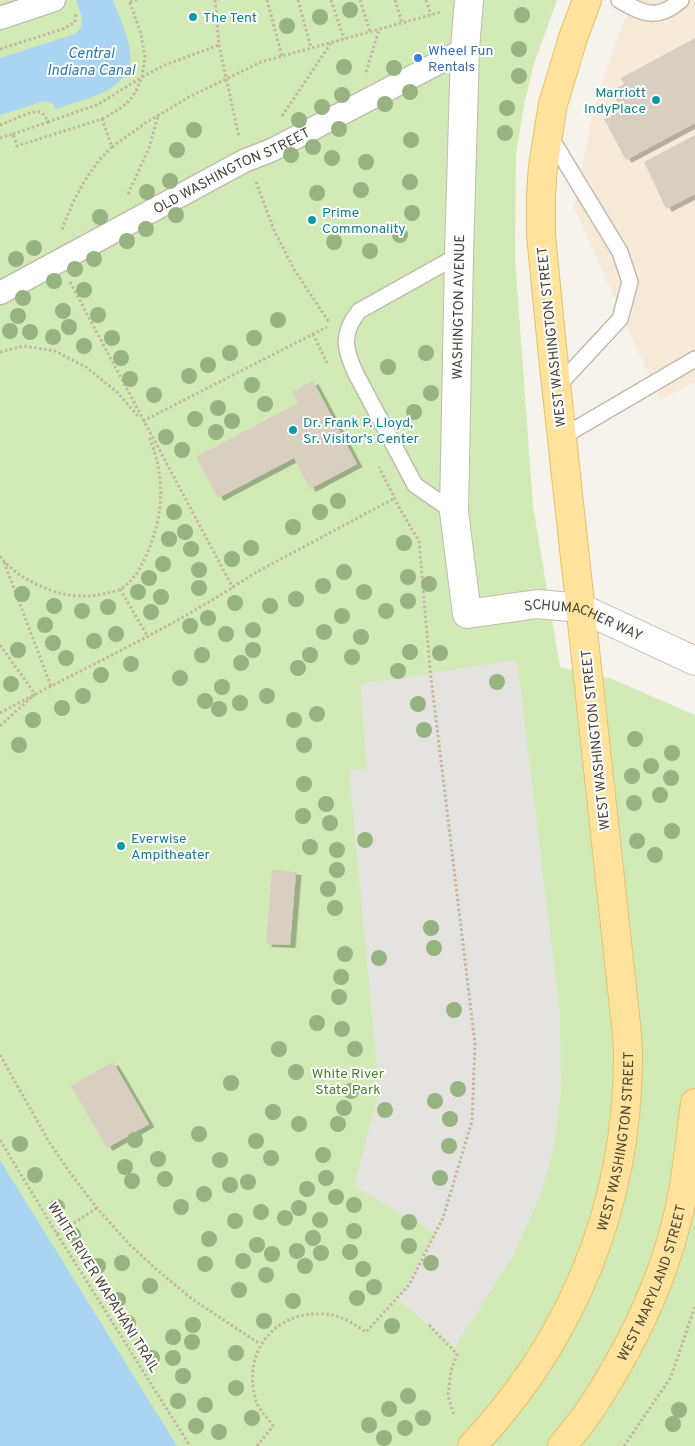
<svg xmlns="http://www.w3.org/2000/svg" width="695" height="1446" viewBox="0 0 695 1446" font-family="Overpass,sans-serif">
<defs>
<filter id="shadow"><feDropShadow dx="5.5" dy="3" stdDeviation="0" flood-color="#0004"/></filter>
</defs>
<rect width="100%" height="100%" fill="#f6f3ec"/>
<polygon fill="#f7ead8" points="633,0 695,0 695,382 660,400 574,207 593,112 616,41"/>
<polygon fill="#d2eab5" points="0,0 557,0 533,67 524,105 516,154 515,258 533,506 560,667 612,679 695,715 695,1446 0,1446"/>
<polygon fill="#e5e3e0" points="517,660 560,1012 561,1092 554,1146 541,1194 514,1254 455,1347 397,1299 436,1234 354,1186 379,1091 349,770 367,769 360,684"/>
<g fill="#a9d4f2">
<path d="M76,0H113C119,17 128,35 130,52C135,91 83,99 56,109L53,104L45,101L0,115V58L75,34C88,24 80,13 76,0Z"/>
<polygon points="0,1160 8,1173 177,1446 0,1446"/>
</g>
<g fill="#d8cfc1" filter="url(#shadow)">
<polygon points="695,38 695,123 626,160 604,119 622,110 611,91 624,84 621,78"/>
<polygon points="695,135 695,194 666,209 644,162"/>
<polygon points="313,381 357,464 310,489 294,458 218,498 196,457 298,403 292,392"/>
<polygon points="272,870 296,872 290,945 266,944"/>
<polygon points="113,1062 149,1124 107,1148 71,1086"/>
</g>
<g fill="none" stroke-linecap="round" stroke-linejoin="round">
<g stroke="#c2bbae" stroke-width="18">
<g id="service">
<path d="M619,0C643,14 658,21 681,0"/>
<polyline points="549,135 620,252 630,282 620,319 556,388"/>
<polyline points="562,437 695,359"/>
<path d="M454,512L415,485L356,374C344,348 341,334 359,311L459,255"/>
</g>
</g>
<g stroke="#c2bbae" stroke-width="25">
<g id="pedestrian">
<polyline points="0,18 54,0"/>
<path id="s1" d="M0,293L244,161L272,150L465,49"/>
</g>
</g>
<g stroke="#c2bbae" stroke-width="30">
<g id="minor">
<path id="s2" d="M469,0L465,49L459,255L454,512L467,614L538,604L581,608L695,661"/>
</g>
</g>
<g stroke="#e6c16a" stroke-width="30">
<g id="primary">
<path id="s3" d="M472,1446C573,1339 628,1204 628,1056C628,1040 626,1023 624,1007L552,347L541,235V196L543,166L553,104L573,38L587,0"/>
<path id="s4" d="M562,1446C572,1434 582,1422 590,1410C629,1351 662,1284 678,1216C687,1179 690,1140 695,1103"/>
</g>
</g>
<g stroke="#c4b79f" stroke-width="3" stroke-dasharray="2.5 2.5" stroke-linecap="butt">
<polyline points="215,0 219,45 239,137"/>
<polyline points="267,0 282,56"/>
<polyline points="298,0 311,48"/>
<polyline points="331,0 344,39"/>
<polyline points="360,0 370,32"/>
<polyline points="395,0 402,23"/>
<polyline points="426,0 431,15"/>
<polyline points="130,2 137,0"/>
<polyline points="0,49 63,29 75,22 76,12"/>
<polyline points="366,72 379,30"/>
<polyline points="282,116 331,43"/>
<path d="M102,119C125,106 132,103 142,77L165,65L219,45"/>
<path d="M0,125C9,122 31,110 40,112C44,114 46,118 48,122L99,104L142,77L145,57L141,34L129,0"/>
<polyline points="13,134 48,122"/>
<path d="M0,138L13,134L17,146L102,119L112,147C87,170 73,200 61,232"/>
<polyline points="112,147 147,122 189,97 261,62 441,12"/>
<polyline points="256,182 274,230 295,271 329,322"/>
<polyline points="128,194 149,148 158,116"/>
<polyline points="70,282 233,588"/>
<polyline points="313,334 327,363"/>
<polyline points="0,352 24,346 55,351 86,367 117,392 138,416"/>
<polyline points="143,421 327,327"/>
<path d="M0,556C12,573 32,583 50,590C70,597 87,598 107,593C111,592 117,591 121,589C134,580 140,569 146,556C164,515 166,478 149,437"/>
<polyline points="4,562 51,686"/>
<polyline points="120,589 148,637"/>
<polyline points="0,645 35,694 0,726"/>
<path d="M0,713C85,667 173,628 253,574L395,498"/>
<polyline points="0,1055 48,1140 68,1170 97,1208 129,1244 157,1270 192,1299 260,1344"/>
<polyline points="0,1140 57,1234 190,1446"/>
<polyline points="57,1234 97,1208"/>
<polyline points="429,1325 457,1354 451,1371 448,1396 454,1415"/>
<path d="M257,1446L273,1426C268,1418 259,1410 256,1401C241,1352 275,1310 325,1314C341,1315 354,1324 366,1332L409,1285L443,1218L472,1121L475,1044L430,669L419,541L400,509L379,467"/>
<polyline points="624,1446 671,1377 695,1306"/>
</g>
<use href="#service" stroke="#fff" stroke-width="15"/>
<use href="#pedestrian" stroke="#fff" stroke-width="22"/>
<use href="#minor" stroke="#fff" stroke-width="28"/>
<use href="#primary" stroke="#ffe39c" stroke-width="28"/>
</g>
<g fill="#97b381">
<circle cx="350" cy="10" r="8"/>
<circle cx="522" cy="15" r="8"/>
<circle cx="320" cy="17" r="8"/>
<circle cx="287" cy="26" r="8"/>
<circle cx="519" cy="49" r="8"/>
<circle cx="344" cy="67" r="8"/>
<circle cx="394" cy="68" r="8"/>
<circle cx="519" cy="76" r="8"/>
<circle cx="410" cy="92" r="8"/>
<circle cx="342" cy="95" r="8"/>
<circle cx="385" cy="104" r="8"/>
<circle cx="322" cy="107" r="8"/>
<circle cx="507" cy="108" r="8"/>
<circle cx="299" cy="120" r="8"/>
<circle cx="339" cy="129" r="8"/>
<circle cx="194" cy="130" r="8"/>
<circle cx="505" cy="133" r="8"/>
<circle cx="411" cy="140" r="8"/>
<circle cx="313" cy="147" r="8"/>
<circle cx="177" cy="150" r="8"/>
<circle cx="291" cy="155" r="8"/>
<circle cx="332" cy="158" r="8"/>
<circle cx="366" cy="162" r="8"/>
<circle cx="170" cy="181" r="8"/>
<circle cx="410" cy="182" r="8"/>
<circle cx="361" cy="190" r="8"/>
<circle cx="147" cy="192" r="8"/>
<circle cx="317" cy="193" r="8"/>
<circle cx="412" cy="213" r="8"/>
<circle cx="176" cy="215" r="8"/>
<circle cx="100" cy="217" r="8"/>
<circle cx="146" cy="229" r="8"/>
<circle cx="400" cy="235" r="8"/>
<circle cx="127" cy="241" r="8"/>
<circle cx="334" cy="242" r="8"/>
<circle cx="34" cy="248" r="8"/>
<circle cx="370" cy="251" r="8"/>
<circle cx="16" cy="259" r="8"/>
<circle cx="94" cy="259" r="8"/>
<circle cx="75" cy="269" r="8"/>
<circle cx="54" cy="281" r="8"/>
<circle cx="84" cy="290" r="8"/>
<circle cx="23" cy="298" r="8"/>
<circle cx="63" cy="311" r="8"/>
<circle cx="98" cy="315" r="8"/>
<circle cx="18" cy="316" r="8"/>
<circle cx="278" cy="320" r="8"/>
<circle cx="69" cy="327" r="8"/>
<circle cx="10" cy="331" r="8"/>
<circle cx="30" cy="332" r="8"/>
<circle cx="53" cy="337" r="8"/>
<circle cx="112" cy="338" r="8"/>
<circle cx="254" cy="338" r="8"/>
<circle cx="84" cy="346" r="8"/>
<circle cx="230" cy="353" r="8"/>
<circle cx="426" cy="353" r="8"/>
<circle cx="121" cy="358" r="8"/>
<circle cx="208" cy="365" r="8"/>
<circle cx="388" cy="367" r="8"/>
<circle cx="189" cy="376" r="8"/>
<circle cx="130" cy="379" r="8"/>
<circle cx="252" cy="385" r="8"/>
<circle cx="431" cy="393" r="8"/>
<circle cx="154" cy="395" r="8"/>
<circle cx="265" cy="404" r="8"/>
<circle cx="218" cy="408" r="8"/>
<circle cx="414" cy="412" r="8"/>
<circle cx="195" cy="419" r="8"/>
<circle cx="232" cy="421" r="8"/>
<circle cx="216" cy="432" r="8"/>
<circle cx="166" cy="437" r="8"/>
<circle cx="182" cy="450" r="8"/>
<circle cx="338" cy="501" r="8"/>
<circle cx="174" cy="512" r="8"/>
<circle cx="320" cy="512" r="8"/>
<circle cx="293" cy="527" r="8"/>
<circle cx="185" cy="532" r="8"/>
<circle cx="169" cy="539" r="8"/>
<circle cx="404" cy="543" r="8"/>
<circle cx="251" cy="548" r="8"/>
<circle cx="191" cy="549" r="8"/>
<circle cx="232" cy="559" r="8"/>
<circle cx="163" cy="564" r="8"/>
<circle cx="199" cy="570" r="8"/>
<circle cx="344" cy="572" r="8"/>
<circle cx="408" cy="577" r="8"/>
<circle cx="149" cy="578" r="8"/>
<circle cx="429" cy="584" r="8"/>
<circle cx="323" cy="586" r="8"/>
<circle cx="199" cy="588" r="8"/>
<circle cx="138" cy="592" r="8"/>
<circle cx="364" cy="592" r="8"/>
<circle cx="22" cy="594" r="8"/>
<circle cx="161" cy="597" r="8"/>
<circle cx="296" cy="599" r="8"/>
<circle cx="408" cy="601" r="8"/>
<circle cx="235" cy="603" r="8"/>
<circle cx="54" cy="606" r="8"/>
<circle cx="270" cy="606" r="8"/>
<circle cx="108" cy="607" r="8"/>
<circle cx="82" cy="611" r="8"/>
<circle cx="386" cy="611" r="8"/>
<circle cx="151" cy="612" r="8"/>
<circle cx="342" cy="616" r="8"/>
<circle cx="208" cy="618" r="8"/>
<circle cx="45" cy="625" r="8"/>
<circle cx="190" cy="626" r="8"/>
<circle cx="253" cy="630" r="8"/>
<circle cx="324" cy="632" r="8"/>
<circle cx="116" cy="634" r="8"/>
<circle cx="226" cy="634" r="8"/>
<circle cx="361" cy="637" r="8"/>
<circle cx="94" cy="641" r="8"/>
<circle cx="53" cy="643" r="8"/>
<circle cx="18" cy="650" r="8"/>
<circle cx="253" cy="650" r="8"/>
<circle cx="410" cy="652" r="8"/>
<circle cx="440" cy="653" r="8"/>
<circle cx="202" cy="655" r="8"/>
<circle cx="310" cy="655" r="8"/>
<circle cx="352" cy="657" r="8"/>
<circle cx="66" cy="658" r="8"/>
<circle cx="241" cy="663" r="8"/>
<circle cx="131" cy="664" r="8"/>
<circle cx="298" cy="668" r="8"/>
<circle cx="398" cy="671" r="8"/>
<circle cx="101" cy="675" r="8"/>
<circle cx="180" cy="678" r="8"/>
<circle cx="497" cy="682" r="8"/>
<circle cx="11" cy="684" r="8"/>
<circle cx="222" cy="687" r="8"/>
<circle cx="83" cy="696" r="8"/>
<circle cx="267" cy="696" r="8"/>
<circle cx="205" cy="701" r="8"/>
<circle cx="240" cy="703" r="8"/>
<circle cx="418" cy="704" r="8"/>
<circle cx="62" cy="708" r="8"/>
<circle cx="219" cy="709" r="8"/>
<circle cx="317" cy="714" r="8"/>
<circle cx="33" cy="720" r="8"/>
<circle cx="294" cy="720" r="8"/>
<circle cx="424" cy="730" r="8"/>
<circle cx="635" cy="739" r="8"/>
<circle cx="19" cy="745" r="8"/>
<circle cx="304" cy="745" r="8"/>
<circle cx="672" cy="753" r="8"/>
<circle cx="651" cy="766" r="8"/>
<circle cx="632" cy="776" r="8"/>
<circle cx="671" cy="778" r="8"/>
<circle cx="304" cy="784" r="8"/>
<circle cx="660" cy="795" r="8"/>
<circle cx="634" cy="803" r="8"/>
<circle cx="326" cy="804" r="8"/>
<circle cx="303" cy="816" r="8"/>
<circle cx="330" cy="823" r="8"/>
<circle cx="672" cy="831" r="8"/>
<circle cx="365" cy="840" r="8"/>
<circle cx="637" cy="841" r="8"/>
<circle cx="310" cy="847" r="8"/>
<circle cx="337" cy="850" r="8"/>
<circle cx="655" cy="855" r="8"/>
<circle cx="337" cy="870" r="8"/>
<circle cx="328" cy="889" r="8"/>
<circle cx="335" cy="908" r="8"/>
<circle cx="431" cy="928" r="8"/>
<circle cx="434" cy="948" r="8"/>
<circle cx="345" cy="954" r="8"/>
<circle cx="379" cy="958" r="8"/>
<circle cx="341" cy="977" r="8"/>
<circle cx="339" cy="997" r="8"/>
<circle cx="454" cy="1010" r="8"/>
<circle cx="317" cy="1023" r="8"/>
<circle cx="342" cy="1029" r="8"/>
<circle cx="279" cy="1049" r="8"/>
<circle cx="355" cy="1049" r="8"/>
<circle cx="296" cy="1072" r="8"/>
<circle cx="231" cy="1083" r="8"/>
<circle cx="458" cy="1089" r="8"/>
<circle cx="351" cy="1091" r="8"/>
<circle cx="435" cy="1101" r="8"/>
<circle cx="344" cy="1108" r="8"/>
<circle cx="385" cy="1110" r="8"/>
<circle cx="273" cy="1112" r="8"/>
<circle cx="450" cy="1119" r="8"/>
<circle cx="299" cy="1124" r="8"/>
<circle cx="338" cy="1124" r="8"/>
<circle cx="199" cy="1134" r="8"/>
<circle cx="135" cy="1140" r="8"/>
<circle cx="256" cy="1141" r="8"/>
<circle cx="20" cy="1144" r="8"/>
<circle cx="449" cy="1146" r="8"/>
<circle cx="323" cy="1155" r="8"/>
<circle cx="271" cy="1158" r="8"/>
<circle cx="158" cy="1159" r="8"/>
<circle cx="220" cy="1160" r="8"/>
<circle cx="125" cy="1167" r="8"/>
<circle cx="35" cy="1175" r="8"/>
<circle cx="326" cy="1178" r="8"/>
<circle cx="440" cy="1178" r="8"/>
<circle cx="165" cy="1179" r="8"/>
<circle cx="132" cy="1181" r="8"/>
<circle cx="248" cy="1182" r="8"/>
<circle cx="230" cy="1185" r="8"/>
<circle cx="307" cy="1189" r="8"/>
<circle cx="204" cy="1194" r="8"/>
<circle cx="336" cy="1197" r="8"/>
<circle cx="354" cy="1205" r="8"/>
<circle cx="57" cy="1207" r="8"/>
<circle cx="181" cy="1207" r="8"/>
<circle cx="299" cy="1208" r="8"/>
<circle cx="261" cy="1212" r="8"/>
<circle cx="285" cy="1218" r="8"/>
<circle cx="320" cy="1220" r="8"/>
<circle cx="235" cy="1221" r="8"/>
<circle cx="409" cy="1222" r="8"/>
<circle cx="354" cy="1231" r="8"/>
<circle cx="73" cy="1235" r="8"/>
<circle cx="313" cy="1238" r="8"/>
<circle cx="209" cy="1239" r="8"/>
<circle cx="257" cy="1245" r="8"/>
<circle cx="409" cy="1246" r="8"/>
<circle cx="297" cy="1251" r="8"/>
<circle cx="350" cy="1252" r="8"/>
<circle cx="321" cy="1253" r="8"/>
<circle cx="272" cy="1254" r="8"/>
<circle cx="243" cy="1261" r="8"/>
<circle cx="122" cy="1263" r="8"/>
<circle cx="431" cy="1263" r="8"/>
<circle cx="205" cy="1264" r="8"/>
<circle cx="98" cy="1266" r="8"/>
<circle cx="305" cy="1266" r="8"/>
<circle cx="363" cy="1269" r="8"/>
<circle cx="266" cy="1275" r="8"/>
<circle cx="150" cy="1286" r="8"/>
<circle cx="374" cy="1287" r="8"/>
<circle cx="239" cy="1290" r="8"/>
<circle cx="357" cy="1298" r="8"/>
<circle cx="118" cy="1300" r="8"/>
<circle cx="293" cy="1301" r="8"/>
<circle cx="264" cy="1321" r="8"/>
<circle cx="128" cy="1323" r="8"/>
<circle cx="193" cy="1325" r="8"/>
<circle cx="392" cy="1326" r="8"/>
<circle cx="173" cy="1337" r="8"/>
<circle cx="192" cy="1342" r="8"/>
<circle cx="236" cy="1353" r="8"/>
<circle cx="152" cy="1358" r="8"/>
<circle cx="173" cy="1358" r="8"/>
<circle cx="183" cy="1376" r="8"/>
<circle cx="236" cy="1388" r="8"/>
<circle cx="408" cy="1396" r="8"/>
<circle cx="178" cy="1401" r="8"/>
<circle cx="205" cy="1405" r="8"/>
<circle cx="389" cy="1409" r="8"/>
<circle cx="679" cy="1410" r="8"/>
<circle cx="252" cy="1418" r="8"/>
<circle cx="423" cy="1418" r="8"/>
<circle cx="673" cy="1424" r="8"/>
<circle cx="369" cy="1425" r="8"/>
<circle cx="196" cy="1426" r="8"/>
<circle cx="405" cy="1428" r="8"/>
<circle cx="219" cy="1432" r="8"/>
<circle cx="384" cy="1438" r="8"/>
</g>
<g fill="#0f9aa8" stroke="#fff" stroke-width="2">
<circle cx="193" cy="17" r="5"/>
<circle cx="656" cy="100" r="5"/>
<circle cx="312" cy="220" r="5"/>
<circle cx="293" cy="430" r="5"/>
<circle cx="121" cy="846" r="5"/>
</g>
<circle fill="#3f7fe0" stroke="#fff" stroke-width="2" cx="418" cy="58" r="5"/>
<g text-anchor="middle" stroke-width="4" stroke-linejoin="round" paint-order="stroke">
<g font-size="14" fill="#0d838f" stroke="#fff" text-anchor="start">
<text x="203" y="22">The Tent</text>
<text x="646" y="97" text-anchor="end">Marriott<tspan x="646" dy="16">IndyPlace</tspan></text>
<text x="322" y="217">Prime<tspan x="322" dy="16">Commonality</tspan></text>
<text x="303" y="427">Dr. Frank P. Lloyd,<tspan x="303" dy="16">Sr. Visitor's Center</tspan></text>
<text x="131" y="843">Everwise<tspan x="131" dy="16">Ampitheater</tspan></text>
</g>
<g font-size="14" fill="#366cbe" stroke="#fff" text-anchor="start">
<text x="428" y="55">Wheel Fun<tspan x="428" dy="16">Rentals</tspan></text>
</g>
<g font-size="14" fill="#4b4439" stroke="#fff">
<text dy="5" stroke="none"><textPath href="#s1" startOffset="262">OLD WASHINGTON STREET</textPath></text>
<text transform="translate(458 307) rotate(-89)" y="5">WASHINGTON AVENUE</text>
<text transform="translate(551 337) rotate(-96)" y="5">WEST WASHINGTON STREET</text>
<text dy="5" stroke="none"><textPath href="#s2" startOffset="735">SCHUMACHER WAY</textPath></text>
<text transform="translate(595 740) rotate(-96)" y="5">WEST WASHINGTON STREET</text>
<text dy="5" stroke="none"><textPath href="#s3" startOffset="344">WEST WASHINGTON STREET</textPath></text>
<text dy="5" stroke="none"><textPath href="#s4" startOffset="188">WEST MARYLAND STREET</textPath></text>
<text transform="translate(104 1287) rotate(58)" y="5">WHITE RIVER WAPAHANI TRAIL</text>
</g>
<g font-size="14" fill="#4a7f2a" stroke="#fff">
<text x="348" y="1078">White River<tspan x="348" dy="16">State Park</tspan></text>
</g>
<g font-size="15" font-style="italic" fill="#2e7ab2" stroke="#fff">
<text x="91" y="58">Central<tspan x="91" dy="17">Indiana Canal</tspan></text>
</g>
</g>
</svg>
